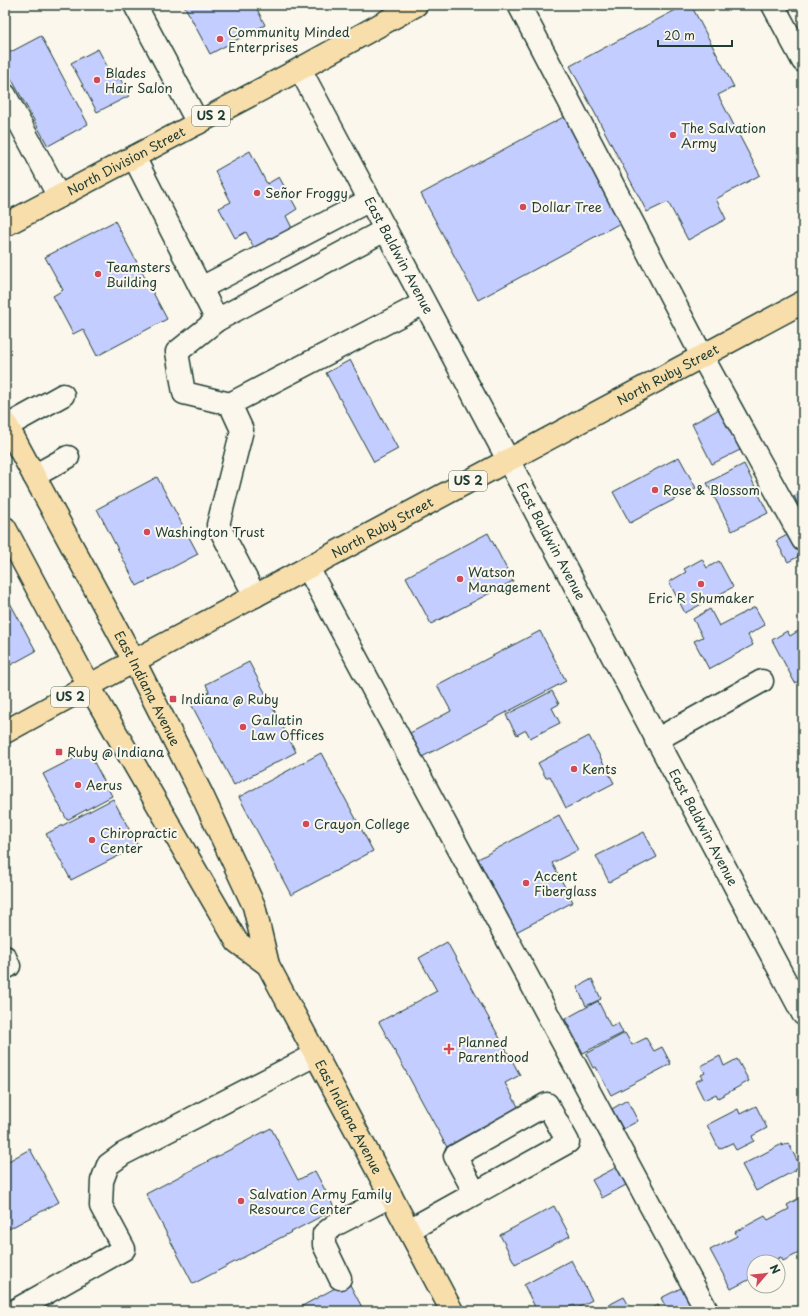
<svg xmlns="http://www.w3.org/2000/svg" width="808" height="1316" viewBox="0 0 808 1316" font-family="'Playpen Sans',sans-serif">
<rect width="100%" height="100%" fill="#fbf7ec"/>
<filter id="ink" filterUnits="userSpaceOnUse"><feTurbulence type="fractalNoise" baseFrequency=".025" numOctaves="2"/><feDisplacementMap in="SourceGraphic" scale="8" xChannelSelector="R" yChannelSelector="G"/><feConvolveMatrix kernelMatrix="1 2 1 2 8 2 1 2 1" color-interpolation-filters="sRGB"/></filter>
<g filter="url(#ink)">
<g fill="#c4cdff" stroke="#1f3d34">
<polygon points="184,5 255,5 265,25 210,54"/>
<polygon points="685,5 691,5 734,87 718,95 760,175 716,199 726,219 688,240 668,202 647,212 570,66"/>
<polygon points="41,36 88,124 48,146 5,67 5,55"/>
<polygon points="98,49 115,81 120,78 129,96 97,112 71,63"/>
<polygon points="569,114 626,220 478,300 421,194"/>
<polygon points="250,151 267,184 279,177 297,209 286,216 294,232 256,252 246,232 235,238 219,208 231,202 215,171"/>
<polygon points="115,221 167,319 97,356 83,329 73,334 53,296 63,290 45,257"/>
<polygon points="350,360 398,449 374,462 326,373"/>
<polygon points="723,407 744,448 712,464 692,424"/>
<polygon points="679,457 696,488 630,523 613,492"/>
<polygon points="744,464 768,513 732,531 707,483"/>
<polygon points="157,477 198,554 137,586 97,509"/>
<polygon points="803,491 803,514 794,496"/>
<polygon points="488,533 513,581 431,624 406,577"/>
<polygon points="791,533 803,554 788,562 776,541"/>
<polygon points="702,559 707,568 719,561 733,587 685,613 669,582 686,572 684,569"/>
<polygon points="9,601 36,651 5,668 5,603"/>
<polygon points="755,607 765,625 748,635 753,645 709,669 694,641 703,637 693,619 710,609 719,626"/>
<polygon points="803,628 803,679 795,683 772,640 787,631 790,636"/>
<polygon points="540,631 566,681 422,757 410,733 451,711 437,685"/>
<polygon points="249,662 296,752 234,785 190,702 209,692 206,684"/>
<polygon points="552,691 559,704 552,708 560,723 530,738 526,730 517,735 506,715"/>
<polygon points="589,736 614,783 566,808 550,776 546,778 538,763"/>
<polygon points="88,751 112,796 67,820 43,774"/>
<polygon points="321,753 373,851 291,895 239,797"/>
<polygon points="113,799 138,846 71,880 46,834"/>
<polygon points="559,815 578,850 552,863 573,902 516,932 478,859"/>
<polygon points="644,832 657,857 609,882 596,856"/>
<polygon points="447,942 520,1075 505,1083 521,1112 449,1151 379,1022 437,991 419,958"/>
<polygon points="592,979 601,999 586,1006 577,987"/>
<polygon points="598,1001 611,1027 618,1023 623,1033 583,1053 565,1019"/>
<polygon points="625,1033 632,1045 646,1038 654,1051 662,1047 671,1064 611,1095 596,1067 593,1068 586,1054"/>
<polygon points="720,1056 724,1066 737,1059 749,1081 718,1098 716,1094 704,1100 695,1082 703,1078 701,1075 705,1073 701,1066"/>
<polygon points="627,1100 638,1121 623,1129 612,1109"/>
<polygon points="756,1106 767,1128 752,1136 754,1141 736,1150 732,1143 719,1149 707,1125 738,1109 740,1114"/>
<polygon points="271,1128 298,1180 315,1171 335,1209 193,1284 146,1194"/>
<polygon points="788,1143 800,1166 795,1169 796,1170 756,1191 742,1165 782,1144 782,1146"/>
<polygon points="30,1149 59,1202 5,1231 5,1163"/>
<polygon points="617,1167 626,1185 602,1198 592,1180"/>
<polygon points="803,1196 803,1251 783,1261 781,1257 771,1262 754,1262 754,1277 731,1289 710,1250 737,1236 735,1232 765,1216 768,1220 789,1209 787,1205"/>
<polygon points="554,1206 570,1236 515,1264 500,1235"/>
<polygon points="571,1260 592,1300 576,1309 574,1305 562,1311 537,1311 524,1285"/>
<polygon points="348,1281 364,1311 293,1311"/>
<polygon points="687,1285 699,1311 668,1311 661,1298"/>
<polygon points="624,1297 632,1311 599,1311 599,1310"/>
<polygon points="658,1305 662,1311 647,1310"/>
</g>
<g fill="none" stroke-linecap="round" stroke-linejoin="round">
<g stroke="#1f3d34" stroke-width="25">
<g id="minor">
<polyline points="135,5 198,123"/>
<polyline points="519,5 702,356 803,540"/>
<polyline points="773,5 803,61"/>
<path id="s1" d="M300,69L803,1014"/>
<polyline points="5,95 59,197"/>
<polyline points="134,157 217,320"/>
<polyline points="201,288 370,200"/>
<polyline points="230,404 424,303"/>
<polyline points="7,426 63,395"/>
<polyline points="34,476 68,457"/>
<polyline points="308,568 707,1311"/>
<polyline points="255,596 218,525 242,430 230,404 184,393 177,352 217,320 385,230"/>
<polyline points="656,740 762,681"/>
<polyline points="5,957 9,966 5,968"/>
<polyline points="409,1230 568,1142 547,1104 455,1156 475,1193"/>
<polyline points="340,1278 324,1245 324,1234 335,1225 391,1196"/>
<polyline points="14,1311 124,1249 101,1206 102,1181 108,1165 123,1154 315,1055"/>
</g>
</g>
<g stroke="#1f3d34" stroke-width="25">
<g id="major">
<path id="s2" d="M5,225L300,69L416,5"/>
<path id="s3" d="M5,422L134,661L202,795L254,906L268,965L452,1311"/>
<polyline points="5,528 89,686 237,942 268,965"/>
<path id="s4" d="M5,732L156,649L803,302"/>
</g>
</g>
<use href="#minor" stroke="#fbf7ec" stroke-width="22"/>
<use href="#major" stroke="#f8deab" stroke-width="22"/>
</g>
</g>
<g fill="#d1495b" stroke="#fbf7ec" stroke-width="1.5">
<circle cx="220" cy="39" r="4"/>
<circle cx="97" cy="80" r="4"/>
<circle cx="673" cy="135" r="4"/>
<circle cx="257" cy="193" r="4"/>
<circle cx="523" cy="207" r="4"/>
<circle cx="98" cy="274" r="4"/>
<circle cx="655" cy="490" r="4"/>
<circle cx="147" cy="532" r="4"/>
<circle cx="460" cy="579" r="4"/>
<circle cx="701" cy="584" r="4"/>
<rect x="169" y="695" width="8" height="8" rx="2"/>
<circle cx="243" cy="727" r="4"/>
<rect x="55" y="748" width="8" height="8" rx="2"/>
<circle cx="574" cy="769" r="4"/>
<circle cx="78" cy="785" r="4"/>
<circle cx="306" cy="824" r="4"/>
<circle cx="92" cy="840" r="4"/>
<circle cx="526" cy="883" r="4"/>
<path d="M447 1043h4v4h4v4h-4v4h-4v-4h-4v-4h4z"/>
<circle cx="241" cy="1201" r="4"/>
</g>
<g text-anchor="middle" stroke-width="4" stroke-linejoin="round" paint-order="stroke">
<g fill="#fbf7ec" stroke="#61756b" stroke-width="1">
<rect x="192" y="106" width="38" height="20" rx="3"/>
<rect x="449" y="471" width="38" height="20" rx="3"/>
<rect x="51" y="687" width="38" height="20" rx="3"/>
</g>
<g font-size="12" font-weight="bold" fill="#1f3d34">
<text x="211" y="120">US 2</text>
<text x="468" y="485">US 2</text>
<text x="70" y="701">US 2</text>
</g>
<g font-size="13" fill="#1f3d34" stroke="#fbf7ec" text-anchor="start">
<text x="228" y="37">Community Minded<tspan x="228" dy="15">Enterprises</tspan></text>
<text x="105" y="78">Blades<tspan x="105" dy="15">Hair Salon</tspan></text>
<text x="681" y="133">The Salvation<tspan x="681" dy="15">Army</tspan></text>
<text x="265" y="198">Señor Froggy</text>
<text x="531" y="212">Dollar Tree</text>
<text x="106" y="272">Teamsters<tspan x="106" dy="15">Building</tspan></text>
<text x="663" y="495">Rose &amp; Blossom</text>
<text x="155" y="537">Washington Trust</text>
<text x="468" y="577">Watson<tspan x="468" dy="15">Management</tspan></text>
<text x="701" y="603" text-anchor="middle">Eric R Shumaker</text>
<text x="181" y="704">Indiana @ Ruby</text>
<text x="251" y="725">Gallatin<tspan x="251" dy="15">Law Offices</tspan></text>
<text x="67" y="757">Ruby @ Indiana</text>
<text x="582" y="774">Kents</text>
<text x="86" y="790">Aerus</text>
<text x="314" y="829">Crayon College</text>
<text x="100" y="838">Chiropractic<tspan x="100" dy="15">Center</tspan></text>
<text x="534" y="881">Accent<tspan x="534" dy="15">Fiberglass</tspan></text>
<text x="458" y="1047">Planned<tspan x="458" dy="15">Parenthood</tspan></text>
<text x="249" y="1199">Salvation Army Family<tspan x="249" dy="15">Resource Center</tspan></text>
</g>
<g font-size="13" fill="#1f3d34" stroke="#fbf7ec">
<text dy="5" stroke="none"><textPath href="#s2" startOffset="137">North Division Street</textPath></text>
<text dy="5" stroke="none"><textPath href="#s1" startOffset="211">East Baldwin Avenue</textPath></text>
<text dy="5" stroke="none"><textPath href="#s4" startOffset="753">North Ruby Street</textPath></text>
<text dy="5" stroke="none"><textPath href="#s4" startOffset="429">North Ruby Street</textPath></text>
<text dy="5" stroke="none"><textPath href="#s1" startOffset="535">East Baldwin Avenue</textPath></text>
<text dy="5" stroke="none"><textPath href="#s3" startOffset="302">East Indiana Avenue</textPath></text>
<text dy="5" stroke="none"><textPath href="#s1" startOffset="859">East Baldwin Avenue</textPath></text>
<text dy="5" stroke="none"><textPath href="#s3" startOffset="777">East Indiana Avenue</textPath></text>
</g>
</g>
<rect width="808" height="1316" fill="none" stroke="#fbf7ec" stroke-width="20"/>
<rect x="10" y="10" width="788" height="1296" fill="none" stroke="#1f3d34" stroke-width="1.5" filter="url(#ink)"/>
<g transform="translate(766 1274) rotate(62)"><circle r="19" fill="#fbf7ec" stroke="#a3ada2"/>
<path d="M0-3L7 15L0 10L-7 15Z" fill="#d1495b"/>
<text y="-6" font-size="11" font-weight="bold" text-anchor="middle" fill="#1f3d34">N</text>
</g>
<path d="M658 40v6h74v-6" fill="none" stroke="#1f3d34" stroke-width="2"/>
<text x="664" y="40" font-size="12" fill="#1f3d34" stroke="#fbf7ec" stroke-width="3" paint-order="stroke">20 m</text>
</svg>
